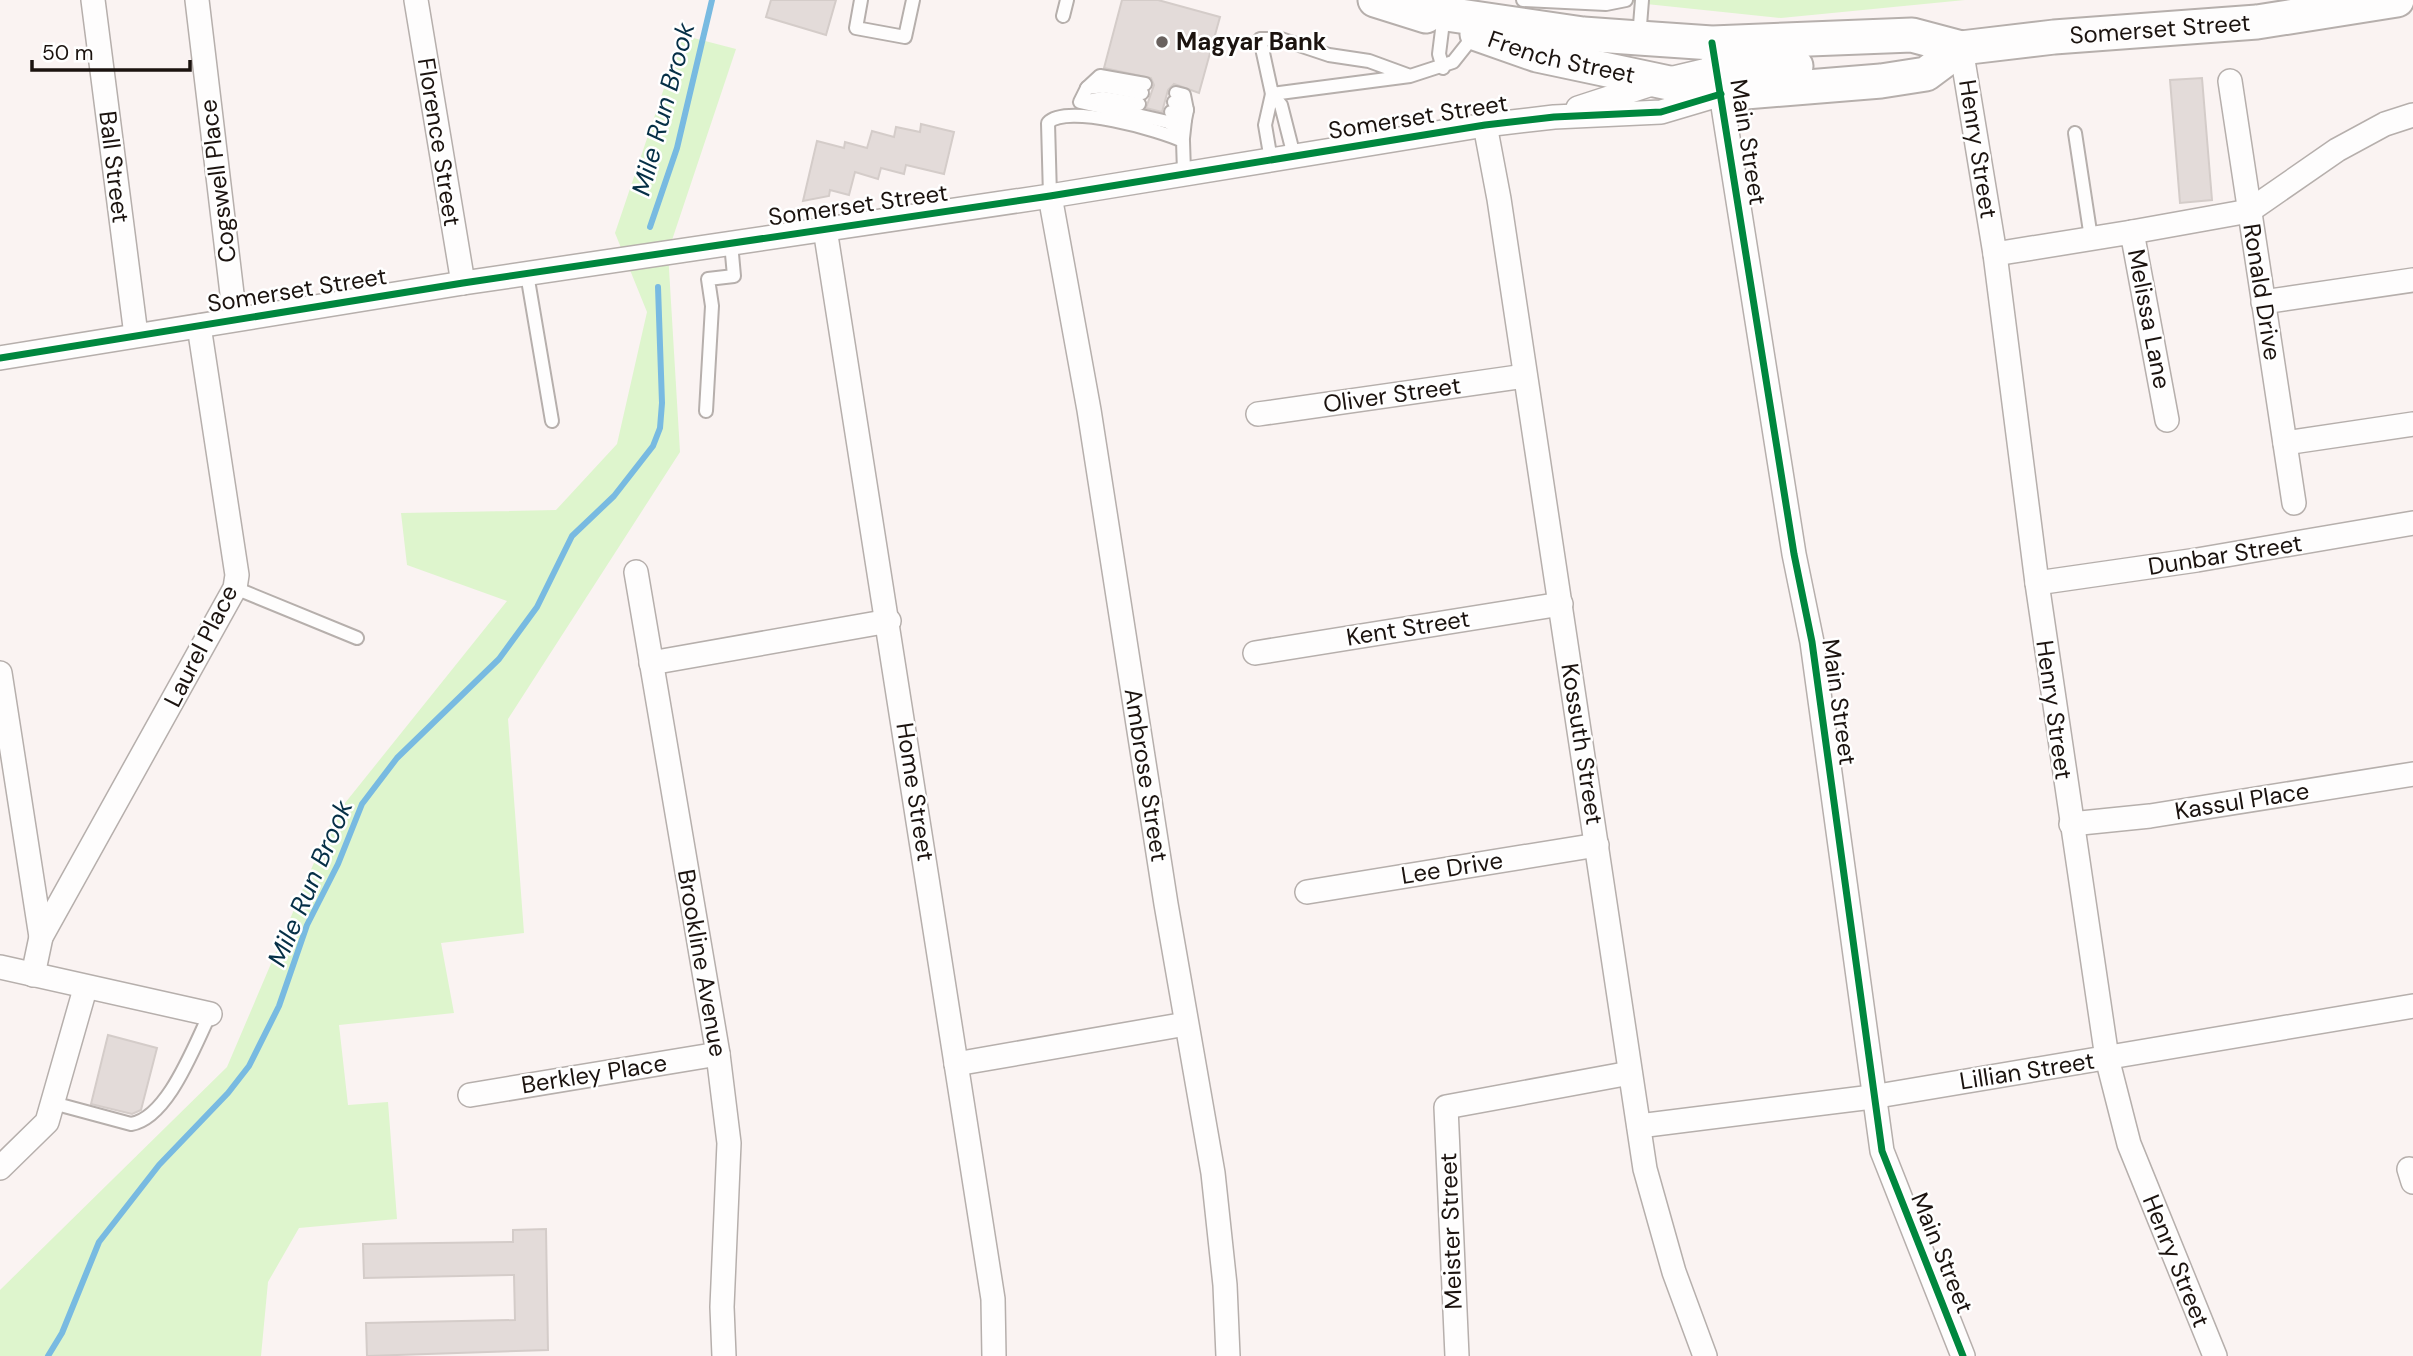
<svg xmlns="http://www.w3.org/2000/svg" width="2413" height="1356" viewBox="0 0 2413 1356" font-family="'DM Sans',sans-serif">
<rect width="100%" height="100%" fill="#faf3f2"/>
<g fill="#def5cd">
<polygon points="1608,0 1965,0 1781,18"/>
<polygon points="682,35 736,49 668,252 680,452 508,719 524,933 441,943 454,1013 339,1025 348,1105 388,1102 397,1219 299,1228 268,1282 261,1356 0,1356 0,1290 227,1067 333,818 507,601 407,565 401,513 556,510 617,444 647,312 615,233"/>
</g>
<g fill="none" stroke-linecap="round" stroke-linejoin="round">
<g stroke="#78bae1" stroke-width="6">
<polyline points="650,227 677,148 712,0"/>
<polyline points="48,1356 62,1333 99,1242 159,1165 228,1093 249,1066 279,1006 307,925 338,864 362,804 397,758 499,659 537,607 572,536 614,496 653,446 660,428 662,403 658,287"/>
</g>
</g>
<g fill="#e3dbd9" stroke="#d4ccc9" stroke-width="2">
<polygon points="771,0 836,0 826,35 766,17"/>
<polygon points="1122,0 1158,0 1220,17 1199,93 1174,84 1168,90 1162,112 1146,108 1154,85 1151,78 1104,68"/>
<polygon points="2202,78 2212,200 2180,203 2170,80"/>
<polygon points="921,124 954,132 944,174 906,165 904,174 881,168 878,179 855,172 849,195 830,190 829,196 803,201 817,141 844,148 845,142 867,148 872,131 894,137 896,127 920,132"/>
<polygon points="108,1035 157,1048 141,1110 132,1114 91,1104"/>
<polygon points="546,1229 548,1350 367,1356 366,1323 515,1320 514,1275 364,1278 363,1244 513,1242 513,1230"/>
</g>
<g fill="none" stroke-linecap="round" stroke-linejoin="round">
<g stroke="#b6afac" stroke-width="16">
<g id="lane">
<polyline points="861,0 856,28 905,37 913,0"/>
<polyline points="1523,0 1606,4 1626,0"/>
<polyline points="1063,16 1067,0"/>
<polyline points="1639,38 1642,0"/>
<polyline points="1443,68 1439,54 1443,22"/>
<polyline points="1410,76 1272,94 1260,39 1281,39 1329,55 1369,61 1410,76 1453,62 1476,33"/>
<polyline points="1087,88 1100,76 1145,84"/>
<polyline points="1142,93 1104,86 1087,88 1080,102 1168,122 1183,132"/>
<polyline points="1176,93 1184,95 1187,110"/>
<polyline points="1083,102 1103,98 1139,104"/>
<polyline points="1174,102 1187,110 1185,120"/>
<polyline points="1171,112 1185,120 1183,138"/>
<polyline points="2075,133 2091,238"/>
<polyline points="1271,160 1265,125 1272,94 1281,105 1294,156"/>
<path d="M1050,196L1048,123C1066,103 1160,130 1183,141L1184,172"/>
<polyline points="527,274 552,421"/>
<polyline points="706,411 712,306 708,279 734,276 731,243"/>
<polyline points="235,588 357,638"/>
<path d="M53,1103L131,1124C168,1118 194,1046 210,1014"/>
</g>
</g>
<g stroke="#b6afac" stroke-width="26">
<g id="street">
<polyline points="93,0 136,335"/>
<polyline points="197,0 235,319"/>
<polyline points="416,0 463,283"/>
<polyline points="1961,48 1995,254 2037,583 2107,1058 2129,1144 2215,1356"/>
<polyline points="1719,81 1794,554 1812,642 1882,1151 1963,1356"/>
<polyline points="2230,81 2294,503"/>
<polyline points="1578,108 1661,81 1716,68"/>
<polyline points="1485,125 1499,199 1645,1169 1674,1272 1705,1356"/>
<polyline points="1050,196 1089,410 1166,904 1213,1173 1225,1285 1228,1356"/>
<polyline points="825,229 993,1299 994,1356"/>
<polyline points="2132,232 2249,211 2337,150 2385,124 2413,115"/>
<polyline points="1995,254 2132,232 2167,420"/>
<polyline points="2263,302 2413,280"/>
<polyline points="0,358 463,283 1050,196 1485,125 1554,117 1661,112 1715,96"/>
<polyline points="1258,414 1525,376"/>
<polyline points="2285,443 2413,424"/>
<polyline points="636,572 718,1054 729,1143 722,1307 724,1356"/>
<polyline points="2037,583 2197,560 2413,523"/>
<polyline points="1255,653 1561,604"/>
<polyline points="651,663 889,621"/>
<polyline points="0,673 41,937"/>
<polyline points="2071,824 2150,816 2413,774"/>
<polyline points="1307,892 1597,845"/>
<polyline points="0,967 210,1014"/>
<polyline points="33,975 41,937 235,588 237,575 199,326"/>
<polyline points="956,1064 1186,1024"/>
<polyline points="470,1095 718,1054"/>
<polyline points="1639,1126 1872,1097 2413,1006"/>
<polyline points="0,1168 47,1122 85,989"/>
<polyline points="2409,1169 2413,1182"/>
<polyline points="1457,1356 1446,1107 1630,1073"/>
</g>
</g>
<g stroke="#b6afac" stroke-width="37">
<g id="secondary">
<polyline points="1375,0 1426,16"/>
<path id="s1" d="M1405,8L1583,34L1639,38L1712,43L1912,35L1961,48L2054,37L2257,22L2397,0"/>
<path id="s2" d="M1477,34L1537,55L1721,94L1881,81L1926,74L1961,48"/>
<polyline points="1716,68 1796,66"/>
</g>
</g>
<use href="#lane" stroke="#fefdfd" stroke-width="12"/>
<use href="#street" stroke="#fefdfd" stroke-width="23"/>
<use href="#secondary" stroke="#fefdfd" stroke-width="33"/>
<g stroke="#fff" stroke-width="11">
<g id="cycleway">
<polyline points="1712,43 1794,554 1812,642 1882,1151 1963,1356"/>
<polyline points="0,358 463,283 1050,196 1485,125 1554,117 1661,112 1721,94"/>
</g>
</g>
<use href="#cycleway" stroke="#00873e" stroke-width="7"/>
</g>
<circle fill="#69615e" stroke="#fff" stroke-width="2.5" cx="1162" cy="42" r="7"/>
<g text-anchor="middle" stroke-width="5" stroke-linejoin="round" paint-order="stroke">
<g font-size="24" fill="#1b130f" stroke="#fff">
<text dy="8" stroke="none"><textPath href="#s1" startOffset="760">Somerset Street</textPath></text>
<text dy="8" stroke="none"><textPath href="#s2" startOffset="88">French Street</textPath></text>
<text transform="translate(1418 117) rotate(-9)" y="8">Somerset Street</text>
<text transform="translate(439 142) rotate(81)" y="8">Florence Street</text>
<text transform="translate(1748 142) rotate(81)" y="8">Main Street</text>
<text transform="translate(1978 149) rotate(81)" y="8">Henry Street</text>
<text transform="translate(114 167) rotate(83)" y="8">Ball Street</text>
<text transform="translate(218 181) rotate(-97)" y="8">Cogswell Place</text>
<text transform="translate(858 205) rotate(-8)" y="8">Somerset Street</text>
<text transform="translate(297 290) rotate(-9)" y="8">Somerset Street</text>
<text transform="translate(2262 292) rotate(81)" y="8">Ronald Drive</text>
<text transform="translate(2149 319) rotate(79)" y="8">Melissa Lane</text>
<text transform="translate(1392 395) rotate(-8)" y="8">Oliver Street</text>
<text transform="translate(2225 555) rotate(-9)" y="8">Dunbar Street</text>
<text transform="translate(1408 628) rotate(-9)" y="8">Kent Street</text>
<text transform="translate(201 646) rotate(-63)" y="8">Laurel Place</text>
<text transform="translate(1839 702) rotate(82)" y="8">Main Street</text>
<text transform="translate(2054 710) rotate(82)" y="8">Henry Street</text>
<text transform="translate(1582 744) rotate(81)" y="8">Kossuth Street</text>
<text transform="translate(1146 775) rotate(81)" y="8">Ambrose Street</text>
<text transform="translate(915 792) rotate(81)" y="8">Home Street</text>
<text transform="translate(2242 801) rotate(-9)" y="8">Kassul Place</text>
<text transform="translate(1452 868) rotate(-9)" y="8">Lee Drive</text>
<text transform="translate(702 963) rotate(80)" y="8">Brookline Avenue</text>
<text transform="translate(2027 1071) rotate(-9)" y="8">Lillian Street</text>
<text transform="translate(594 1074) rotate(-9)" y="8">Berkley Place</text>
<text transform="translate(1451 1231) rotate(-92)" y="8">Meister Street</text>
<text transform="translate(1942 1253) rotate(68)" y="8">Main Street</text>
<text transform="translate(2176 1261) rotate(68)" y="8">Henry Street</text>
</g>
<g font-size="24" font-weight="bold" fill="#1b130f" stroke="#fff" text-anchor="start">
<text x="1176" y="50">Magyar Bank</text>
</g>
<g font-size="26" font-style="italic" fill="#052f46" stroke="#fff">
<text transform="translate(663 109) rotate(-75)" y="9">Mile Run Brook</text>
<text transform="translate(310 883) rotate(-67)" y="9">Mile Run Brook</text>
</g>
</g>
<path d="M32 60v10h158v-10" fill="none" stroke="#1b130f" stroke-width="3.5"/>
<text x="42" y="60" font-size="21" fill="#1b130f" stroke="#ffffff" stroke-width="5" paint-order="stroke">50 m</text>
</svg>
